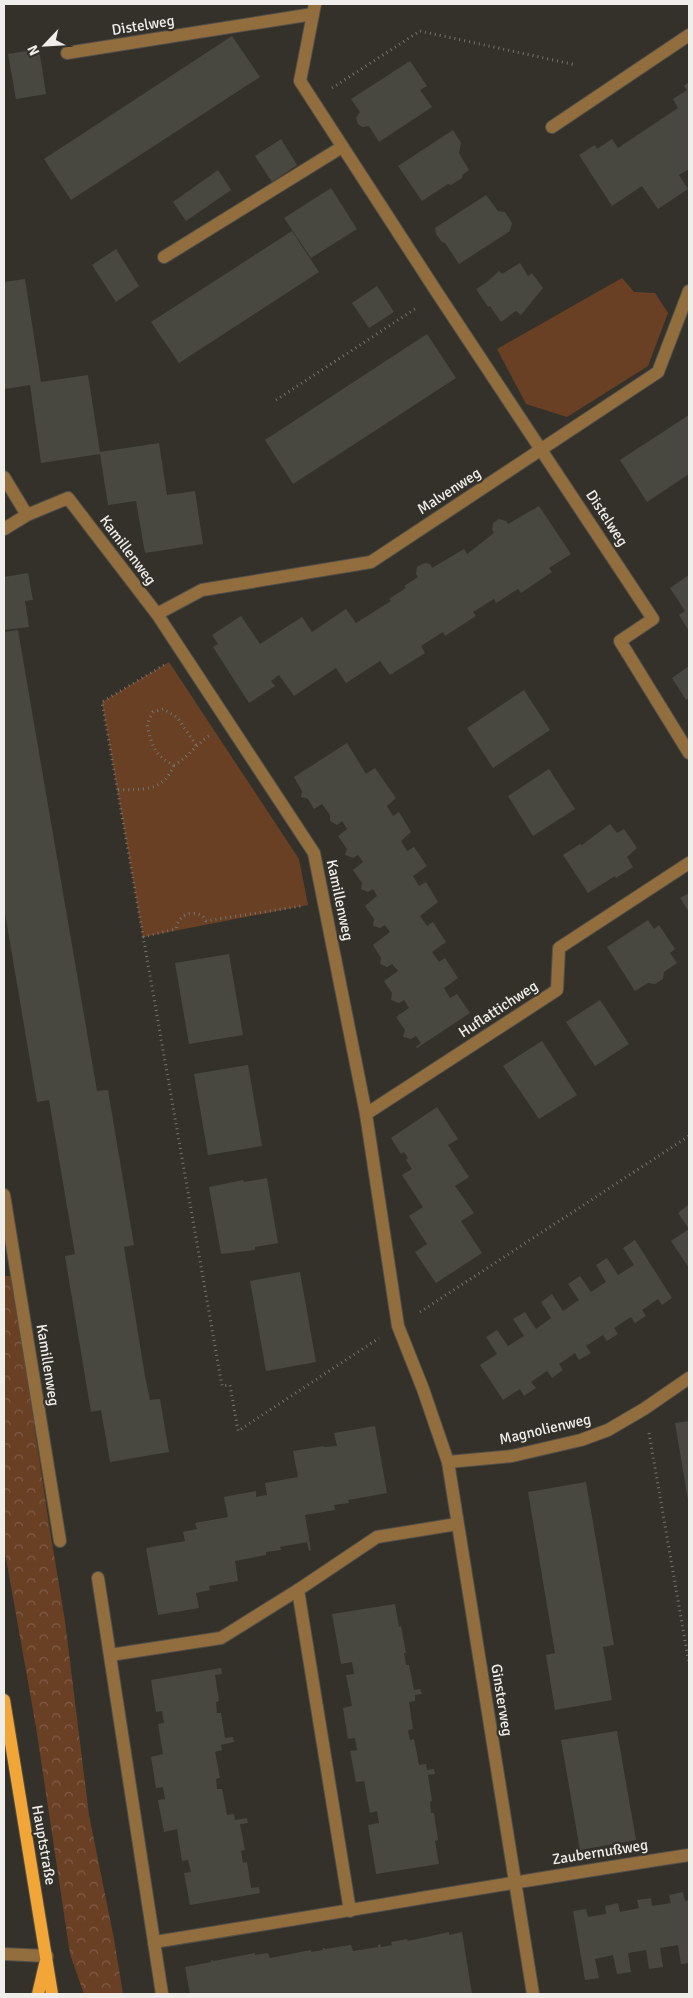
<svg xmlns="http://www.w3.org/2000/svg" width="693" height="1998" viewBox="0 0 693 1998" font-family="Signika,sans-serif">
<defs>
<pattern id="forest-crowns" width="20" height="18" patternUnits="userSpaceOnUse" patternTransform="scale(1.25)"><rect width="20" height="18" fill="#6a4025"/><path d="M2 6a3 3 0 1 1 6 0M12 15a3 3 0 1 1 6 0" fill="none" stroke="#805c45"/></pattern>
</defs>
<rect width="100%" height="100%" fill="#33312a"/>
<polygon fill="url(#forest-crowns)" points="4,1276 12,1276 48,1518 65,1621 89,1815 114,1939 123,1994 84,1994 70,1954 36,1727 4,1547"/>
<g fill="#6a4025">
<polygon points="622,278 634,292 655,293 668,313 648,366 567,417 526,404 497,349"/>
<polygon points="169,662 299,859 308,905 143,937 102,702"/>
</g>
<g fill="#484841">
<polygon points="232,36 260,77 71,200 44,159"/>
<polygon points="39,49 46,94 16,99 8,54"/>
<polygon points="410,61 427,86 420,90 432,107 379,142 369,126 362,127 358,124 356,118 360,112 351,99"/>
<polygon points="689,82 689,169 679,175 688,189 658,209 642,186 612,206 579,155 595,145 597,149 612,139 618,148 678,108 673,99 687,90 684,86"/>
<polygon points="453,130 461,143 459,153 469,170 462,175 462,178 451,185 448,184 422,201 398,166"/>
<polygon points="281,139 297,165 272,182 255,156"/>
<polygon points="218,170 231,190 186,221 173,202"/>
<polygon points="331,188 357,229 311,258 284,218"/>
<polygon points="486,195 498,211 505,212 512,223 510,231 459,264 445,243 442,242 436,234 435,228"/>
<polygon points="292,231 319,272 179,363 151,322"/>
<polygon points="116,249 139,286 116,302 92,265"/>
<polygon points="520,263 528,276 532,273 543,288 521,315 516,311 501,322 490,306 488,307 476,289 487,282 499,271 502,274"/>
<polygon points="25,279 41,382 88,375 100,452 159,443 167,495 195,491 203,544 145,553 136,501 108,505 100,454 41,463 30,385 4,389 4,282"/>
<polygon points="377,286 394,312 369,328 352,303"/>
<polygon points="427,334 456,378 293,484 265,440"/>
<polygon points="689,415 689,474 647,502 620,460"/>
<polygon points="539,506 571,554 549,568 552,572 521,593 518,589 496,603 494,599 473,612 476,616 445,636 443,632 421,646 425,653 390,675 380,661 346,683 336,668 294,696 279,675 271,681 275,686 249,703 213,647 218,644 212,635 241,616 260,644 302,617 312,632 346,609 356,623 391,601 389,599 406,588 404,586 418,577 416,574 417,567 424,563 430,564 432,568 464,549 467,554 494,533 492,530 493,523 499,519 506,521 508,524"/>
<polygon points="28,573 33,600 25,601 29,627 4,630 4,577"/>
<polygon points="689,575 689,631 679,615 685,611 670,588"/>
<polygon points="18,630 97,1091 108,1090 134,1245 124,1247 145,1376 150,1400 160,1399 169,1452 110,1462 101,1410 91,1412 65,1256 75,1254 49,1100 37,1102 4,907 4,632"/>
<polygon points="689,666 689,698 686,700 672,678"/>
<polygon points="524,690 550,730 493,768 467,728"/>
<polygon points="347,743 366,774 375,768 396,798 387,806 393,816 399,812 411,832 401,841 407,851 414,847 427,866 413,876 419,886 426,882 438,902 420,916 427,926 433,922 446,942 432,952 439,962 445,958 458,978 444,988 450,998 457,994 470,1013 417,1048 416,1047 421,1043 416,1036 411,1039 403,1037 405,1030 396,1017 409,1008 404,1000 399,1003 391,1000 392,993 384,981 398,971 392,964 387,967 380,964 381,958 373,945 390,932 385,925 380,928 373,926 374,919 365,906 377,896 373,889 368,892 361,889 362,883 353,870 363,862 358,855 353,858 345,855 347,849 338,836 347,829 342,821 337,825 330,821 330,815 322,804 314,809 308,799 301,797 302,791 294,777"/>
<polygon points="549,769 575,809 533,836 508,796"/>
<polygon points="610,824 617,833 624,829 637,848 627,857 633,867 616,878 615,876 588,893 563,855 580,844 582,845"/>
<polygon points="689,893 689,912 680,898"/>
<polygon points="648,920 654,929 659,925 675,949 670,953 677,963 664,972 663,979 655,984 648,983 635,991 607,947"/>
<polygon points="229,954 243,1035 189,1044 175,963"/>
<polygon points="600,1000 629,1044 595,1066 566,1022"/>
<polygon points="542,1041 577,1095 539,1119 503,1066"/>
<polygon points="248,1065 262,1146 208,1155 194,1074"/>
<polygon points="437,1107 458,1139 448,1145 469,1177 455,1186 474,1213 461,1221 482,1253 436,1283 415,1252 427,1244 409,1216 423,1207 402,1175 412,1169 406,1160 408,1158 404,1152 401,1154 391,1138"/>
<polygon points="267,1178 278,1243 255,1247 255,1250 221,1254 209,1187 243,1180 244,1182"/>
<polygon points="688,1205 689,1207 689,1268 671,1241 689,1229 678,1213"/>
<polygon points="635,1240 672,1298 662,1305 658,1299 642,1310 646,1316 635,1323 631,1317 614,1328 618,1334 607,1341 603,1335 586,1346 591,1353 579,1360 575,1353 559,1364 563,1370 552,1378 547,1371 531,1382 536,1388 524,1396 520,1389 503,1400 480,1365 497,1354 486,1337 497,1330 508,1346 524,1336 513,1319 525,1312 536,1329 551,1318 541,1302 552,1294 563,1311 579,1300 568,1284 580,1276 591,1292 606,1282 596,1265 607,1258 618,1275 634,1265 623,1248"/>
<polygon points="300,1272 316,1362 266,1371 250,1281"/>
<polygon points="689,1421 689,1500 688,1500 675,1423"/>
<polygon points="375,1426 387,1493 348,1500 349,1503 334,1505 335,1510 305,1515 311,1550 309,1551 307,1542 280,1547 281,1550 266,1552 266,1555 235,1561 238,1581 209,1586 210,1590 196,1593 199,1608 158,1615 146,1548 185,1541 183,1532 197,1529 195,1523 228,1517 224,1497 256,1491 256,1497 267,1495 265,1483 298,1477 293,1451 324,1446 324,1447 337,1446 334,1433"/>
<polygon points="586,1482 614,1645 603,1647 612,1700 555,1710 546,1655 555,1653 528,1492"/>
<polygon points="395,1604 399,1627 401,1626 406,1653 404,1653 406,1665 409,1665 414,1690 420,1689 422,1694 415,1695 415,1701 409,1702 413,1729 408,1730 410,1740 414,1739 419,1765 426,1764 427,1770 434,1769 435,1774 428,1775 432,1801 430,1802 431,1813 434,1813 438,1840 435,1841 439,1864 376,1874 368,1825 379,1823 377,1811 370,1813 364,1781 356,1782 350,1751 357,1750 355,1738 348,1739 343,1708 352,1706 346,1675 354,1674 352,1662 341,1664 332,1614"/>
<polygon points="221,1668 222,1674 215,1675 219,1701 216,1702 217,1713 221,1713 225,1738 233,1737 234,1742 221,1745 222,1750 215,1752 220,1778 216,1779 217,1789 222,1789 227,1815 234,1814 235,1820 247,1818 248,1823 240,1824 245,1850 241,1851 243,1863 247,1862 251,1888 259,1887 260,1893 190,1905 184,1873 191,1872 188,1860 182,1861 177,1829 164,1832 158,1800 165,1799 163,1787 156,1788 151,1757 163,1754 158,1724 164,1723 162,1711 156,1712 151,1680"/>
<polygon points="617,1731 636,1840 580,1850 561,1740"/>
<polygon points="683,1892 685,1901 689,1900 689,1963 681,1964 678,1945 660,1948 663,1967 649,1969 646,1950 628,1953 631,1972 617,1974 613,1955 595,1959 599,1978 585,1980 573,1911 586,1909 588,1917 606,1914 605,1906 618,1903 620,1912 639,1908 637,1900 651,1898 652,1906 671,1903 669,1895"/>
<polygon points="449,1932 449,1935 462,1932 472,1994 190,1994 185,1967 211,1962 211,1960 214,1961 255,1953 255,1955 268,1953 270,1958 311,1950 311,1952 323,1950 322,1948 325,1948 325,1949 351,1945 353,1951 378,1947 378,1945 380,1944 381,1947 392,1945 391,1942 407,1939 408,1941"/>
</g>
<g fill="none" stroke-linecap="round" stroke-linejoin="round">
<g stroke="#514f49" stroke-width="14">
<g id="minor">
<polyline points="315,4 300,81 438,294 653,619 620,641 689,753"/>
<polyline points="67,53 313,14"/>
<polyline points="552,127 689,35"/>
<polyline points="164,257 342,147"/>
<polyline points="4,477 27,515 4,529"/>
<polyline points="27,515 68,498 157,614 314,853 366,1114 398,1326 423,1389 448,1462 533,1994"/>
<polyline points="157,614 202,590 371,562 658,372 689,291"/>
<polyline points="366,1114 557,990 559,948 689,863"/>
<polyline points="4,1195 60,1541"/>
<polyline points="448,1462 512,1456 581,1440 608,1430 644,1409 689,1378"/>
<polyline points="98,1578 162,1994"/>
<polyline points="298,1590 350,1911"/>
<polyline points="110,1655 221,1638 298,1590 377,1537 457,1524"/>
<path d="M154,1942C332,1914 510,1882 689,1855"/>
<polyline points="4,1954 47,1956"/>
</g>
</g>
<g stroke="#514f49" stroke-width="14">
<g id="major">
<polyline points="4,1700 52,1994"/>
<polyline points="38,1994 45,1964"/>
</g>
</g>
<g stroke="#76746e" stroke-width="3" stroke-dasharray="1 4" stroke-linecap="butt">
<polyline points="332,88 420,31 576,65"/>
<polyline points="276,400 418,307"/>
<polyline points="164,665 102,702 222,1386 230,1385 238,1431 379,1338"/>
<path d="M196,745L177,717L163,709L153,712L147,724C151,744 155,757 174,765C189,757 195,745 209,736"/>
<path d="M118,790C144,789 163,792 174,765"/>
<path d="M143,937L176,929C179,914 191,910 203,916L206,921L302,906"/>
<polyline points="420,1312 689,1136"/>
<polyline points="649,1433 689,1664"/>
</g>
<use href="#minor" stroke="#926d3e" stroke-width="12"/>
<use href="#major" stroke="#f2a637" stroke-width="12"/>
</g>
<g text-anchor="middle" stroke-width="4.5" stroke-linejoin="round" paint-order="stroke">
<g font-size="15" fill="#efeeea" stroke="#33312a">
<text transform="translate(143 25) rotate(-9)" y="5">Distelweg</text>
<text transform="translate(449 491) rotate(-33)" y="5">Malvenweg</text>
<text transform="translate(607 518) rotate(57)" y="5">Distelweg</text>
<text transform="translate(128 550) rotate(53)" y="5">Kamillenweg</text>
<text transform="translate(340 900) rotate(78)" y="5">Kamillenweg</text>
<text transform="translate(498 1009) rotate(-33)" y="5">Huflattichweg</text>
<text transform="translate(48 1365) rotate(81)" y="5">Kamillenweg</text>
<text transform="translate(545 1429) rotate(-13)" y="5">Magnolienweg</text>
<text transform="translate(502 1700) rotate(81)" y="5">Ginsterweg</text>
<text transform="translate(44 1845) rotate(80)" y="5">Hauptstraße</text>
<text transform="translate(600 1852) rotate(-9)" y="5">Zaubernußweg</text>
</g>
</g>
<rect width="693" height="1998" fill="none" stroke="#efeeea" stroke-width="10"/>
<g transform="translate(45 45) rotate(245)" stroke="#33312a" stroke-width="4" paint-order="stroke">
<path d="M0-4L9 19L0 12L-9 19Z" fill="#efeeea"/>
<text y="-8" font-size="14" font-weight="bold" text-anchor="middle" fill="#efeeea">N</text>
</g>
</svg>
